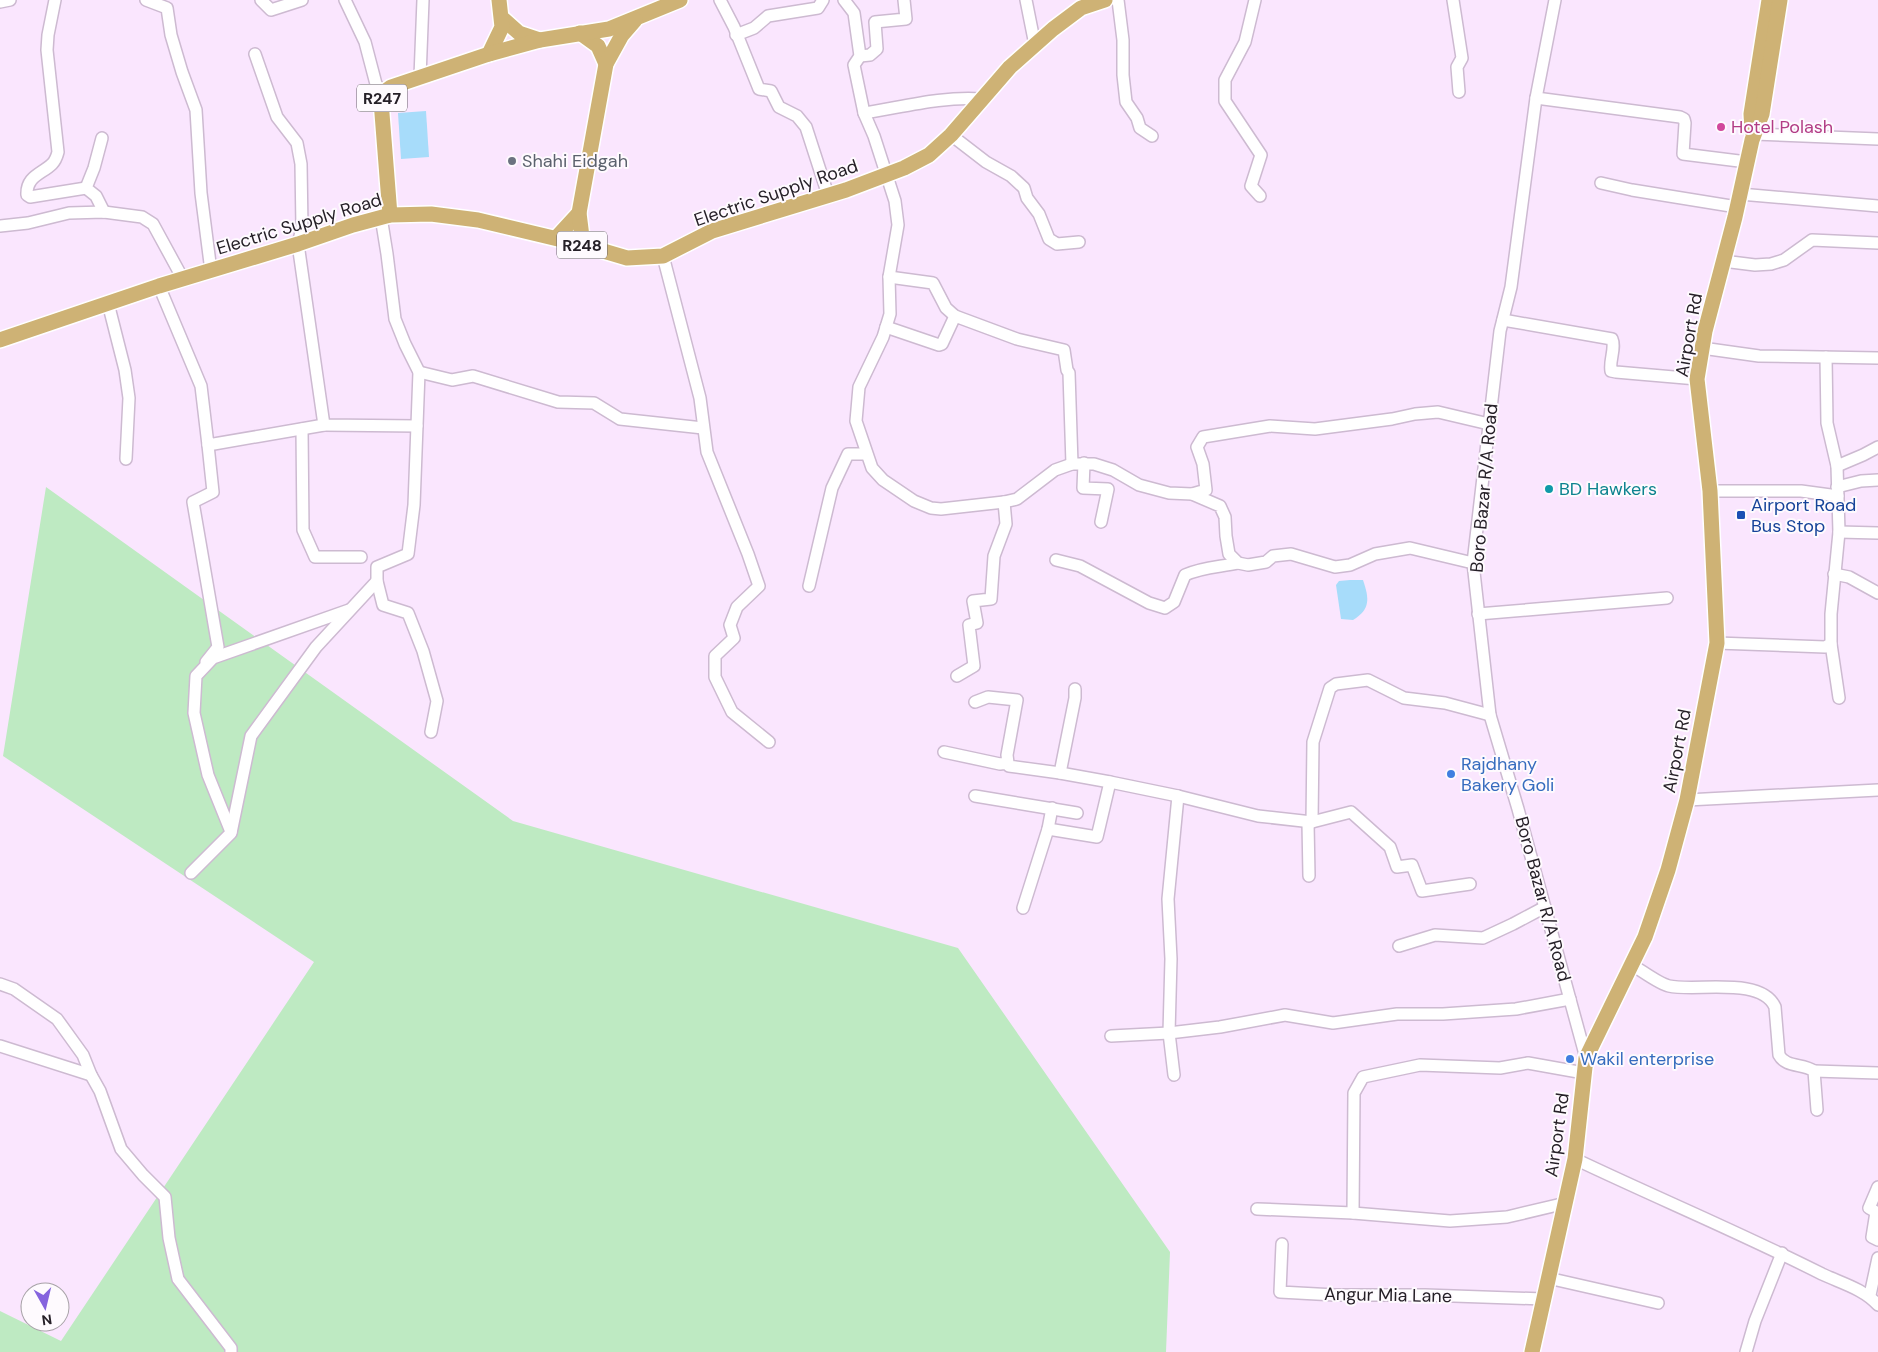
<svg xmlns="http://www.w3.org/2000/svg" width="1878" height="1352" viewBox="0 0 1878 1352" font-family="'DM Sans',sans-serif">
<rect width="100%" height="100%" fill="#fae6fe"/>
<polygon fill="#beeac2" points="46,487 513,821 958,948 1170,1252 1166,1352 0,1352 0,1311 61,1341 314,962 3,756"/>
<g fill="#a7dcfa">
<polygon points="426,111 429,157 401,159 398,113"/>
<path d="M1350,580H1363C1369,598 1371,609 1353,620L1341,619L1336,585L1339,581Z"/>
</g>
<g fill="none" stroke-linecap="round" stroke-linejoin="round">
<g stroke="#cdbad1" stroke-width="14">
<g id="minor">
<path d="M55,0L48,35L47,50L58,152C57,156 55,161 52,164C42,174 26,176 27,195L30,197L86,188"/>
<polyline points="146,0 167,8 171,35 182,72 196,110 201,193 211,271"/>
<polyline points="261,0 271,10 302,0"/>
<polyline points="345,0 365,42 376,84 383,93"/>
<polyline points="720,0 734,27 759,89 771,91 779,107 797,116 806,127 828,195"/>
<polyline points="844,0 854,13 860,56 854,65 864,113 874,136 895,201 898,225 889,277 890,314 883,337 859,387 856,421 872,468 883,480 914,501 931,508 941,509 1004,502 1017,499 1055,470 1072,464 1094,464 1113,470 1139,485 1169,493 1192,494 1220,506 1225,517 1226,536 1229,554 1238,563 1248,565 1266,562 1273,556 1291,554 1335,567 1350,565 1375,554 1410,548 1473,563"/>
<polyline points="1026,0 1035,45"/>
<polyline points="1118,0 1123,40 1123,75 1126,102 1137,118 1140,128 1152,136"/>
<polyline points="1255,0 1245,42 1225,80 1225,101 1261,155 1251,186 1260,196"/>
<polyline points="1453,0 1462,58 1457,67 1459,92"/>
<polyline points="1555,0 1536,98 1511,287 1500,331 1473,563 1490,715 1518,809 1586,1058"/>
<polyline points="0,2 10,0"/>
<polyline points="736,35 754,28 768,16 818,8 823,0"/>
<polyline points="255,54 277,117 297,143 301,164 302,228 298,244 324,425 417,426"/>
<polyline points="860,56 870,55 877,49 875,22 906,19 904,0"/>
<polyline points="420,77 423,0"/>
<polyline points="1536,98 1680,117 1684,119 1685,123 1683,154 1747,162"/>
<path d="M864,113C903,107 942,96 982,99"/>
<polyline points="1755,134 1878,139"/>
<polyline points="951,135 986,162 1011,176 1024,188 1027,198 1039,214 1049,239 1057,244 1079,242"/>
<polyline points="102,138 94,168 86,188 96,196 104,212"/>
<polyline points="1601,183 1632,190 1737,207"/>
<polyline points="1740,194 1878,206"/>
<polyline points="381,217 387,254 395,319 405,344 419,372 414,505 408,554 377,567 377,581 383,605 408,613 423,651 437,701 431,732"/>
<polyline points="0,226 28,223 69,213 104,212 142,217 153,224 183,279"/>
<polyline points="663,256 700,398 707,452 748,554 759,586 737,607 730,625 734,638 715,656 715,677 732,712 769,742"/>
<polyline points="1723,261 1755,265 1771,264 1784,260 1812,240 1878,243"/>
<polyline points="889,277 933,283 946,308 955,316"/>
<polyline points="159,286 201,386 208,445 324,425"/>
<polyline points="108,303 125,370 129,398 126,459"/>
<path d="M1503,320L1612,339C1616,348 1609,360 1611,371L1616,372L1697,379"/>
<polyline points="886,327 939,345 942,344 955,316 1017,339 1064,350 1067,370 1069,373 1072,464"/>
<polyline points="1702,348 1759,356 1878,358"/>
<polyline points="1826,357 1827,423 1837,466 1839,532 1831,614 1831,644 1839,698"/>
<polyline points="419,372 452,380 473,376 558,402 594,403 620,419 703,428"/>
<polyline points="302,429 303,530 315,557 361,557"/>
<polyline points="1084,463 1083,488 1108,489 1101,522"/>
<polyline points="1837,466 1863,455 1878,447"/>
<polyline points="1837,487 1861,481 1878,480"/>
<polyline points="1710,491 1801,491 1838,496"/>
<polyline points="1192,494 1206,490 1203,464 1197,447 1203,437 1270,426 1315,429 1392,419 1415,414 1438,412 1489,424"/>
<polyline points="1839,532 1878,533"/>
<path d="M1056,560L1080,566L1149,603L1165,608L1174,602L1185,575C1202,567 1220,567 1238,563"/>
<polyline points="1834,574 1849,577 1878,593"/>
<polyline points="809,586 832,488 848,454 866,454"/>
<polyline points="1478,614 1667,598"/>
<polyline points="1717,643 1825,647 1831,644"/>
<polyline points="206,662 218,647 193,502 213,492 208,445"/>
<polyline points="957,676 974,666 969,625 977,623 973,601 991,599 994,556 1006,524 1004,502"/>
<polyline points="975,702 988,697 1017,700 1007,755 1008,763"/>
<polyline points="944,752 1000,764 1008,763 1009,766 1060,773 1110,782 1178,796 1258,816 1312,822 1351,812 1390,847 1397,867 1412,865 1422,891 1470,884"/>
<polyline points="1060,773 1075,698 1075,689"/>
<polyline points="975,796 1077,813"/>
<polyline points="1687,800 1878,790"/>
<polyline points="1312,822 1313,742 1330,688 1336,684 1368,680 1404,698 1445,703 1490,715"/>
<polyline points="1308,823 1309,876"/>
<polyline points="1048,829 1097,837 1110,782"/>
<polyline points="231,832 208,775 194,713 196,676 213,658 349,610"/>
<polyline points="191,873 231,833 251,736 316,647 377,581"/>
<polyline points="1023,908 1048,829 1052,808"/>
<polyline points="1399,946 1435,935 1483,938 1513,924 1545,907"/>
<path d="M1632,965C1641,970 1659,984 1669,986C1696,992 1761,976 1775,1007L1779,1055C1786,1068 1803,1063 1814,1071L1817,1110"/>
<polyline points="0,984 14,989 57,1019 83,1055 91,1075 100,1091 121,1149 143,1175 165,1197 169,1238 178,1279 231,1348 231,1352"/>
<polyline points="1111,1036 1169,1033 1220,1027 1285,1015 1333,1023 1397,1014 1443,1014 1516,1009 1570,999"/>
<polyline points="0,1046 91,1075"/>
<polyline points="1814,1071 1878,1073"/>
<polyline points="1174,1075 1169,1033 1171,959 1168,899 1178,796"/>
<path d="M1575,1159C1657,1198 1741,1233 1822,1274C1841,1283 1864,1289 1878,1305"/>
<polyline points="1878,1187 1869,1208 1876,1212 1872,1237 1878,1240"/>
<polyline points="1257,1209 1353,1213 1450,1221 1507,1217 1566,1203"/>
<polyline points="1353,1213 1354,1093 1363,1077 1420,1065 1500,1068 1528,1063 1584,1073"/>
<polyline points="1282,1244 1280,1292 1335,1295 1425,1295 1543,1299"/>
<polyline points="1548,1278 1658,1303"/>
<polyline points="1870,1295 1878,1258"/>
<polyline points="1746,1352 1755,1321 1782,1253"/>
</g>
</g>
<g stroke="#fff" stroke-width="18">
<g id="major">
<polyline points="502,18 519,33 540,40"/>
<polyline points="580,33 598,46 606,64"/>
<polyline points="489,54 502,27 499,0"/>
<polyline points="1752,131 1751,114 1769,0"/>
<polyline points="390,215 381,101 383,93 391,87 489,54 540,40 609,29 680,0"/>
<polyline points="556,238 579,213"/>
<polyline points="583,245 579,213 606,64 622,35 635,20"/>
<polyline points="0,340 159,286 298,244 353,225 390,215 431,214 478,220 583,245 627,258 663,256 712,231 846,190 904,168 929,155 951,135 1010,67 1053,29 1081,8 1105,0"/>
<polyline points="1532,1352 1575,1159 1586,1058 1645,937 1668,870 1687,800 1717,643 1710,491 1697,379 1705,331 1735,217 1752,140 1762,114 1780,0"/>
</g>
</g>
<use href="#minor" stroke="#fff" stroke-width="11"/>
<use href="#major" stroke="#ceb275" stroke-width="15"/>
</g>
<circle fill="#d1479c" stroke="#fefafe" stroke-width="2" cx="1721" cy="127" r="5"/>
<circle fill="#6b7280" stroke="#fefafe" stroke-width="2" cx="512" cy="161" r="5"/>
<circle fill="#0f9aa8" stroke="#fefafe" stroke-width="2" cx="1549" cy="489" r="5"/>
<rect fill="#1a4fb4" stroke="#fefafe" stroke-width="2" x="1736" y="510" width="10" height="10" rx="2.5"/>
<g fill="#3f7fe0" stroke="#fefafe" stroke-width="2">
<circle cx="1451" cy="774" r="5"/>
<circle cx="1570" cy="1059" r="5"/>
</g>
<g text-anchor="middle" stroke-width="4" stroke-linejoin="round" paint-order="stroke">
<g fill="#fefafe" stroke="#676168" stroke-width="1">
<rect x="357" y="84.5" width="50" height="27" rx="4"/>
<rect x="557" y="231.5" width="50" height="27" rx="4"/>
</g>
<g font-size="16" font-weight="bold" fill="#262028">
<text x="382" y="104">R247</text>
<text x="582" y="251">R248</text>
</g>
<g font-size="18" fill="#b23c85" stroke="#fefafe" text-anchor="start">
<text x="1731" y="133">Hotel Polash</text>
</g>
<g font-size="18" fill="#5b616d" stroke="#fefafe" text-anchor="start">
<text x="522" y="167">Shahi Eidgah</text>
</g>
<g font-size="18" fill="#262028" stroke="#fefafe">
<text transform="translate(776 193) rotate(-19)" y="6">Electric Supply Road</text>
<text transform="translate(299 224) rotate(-17)" y="6">Electric Supply Road</text>
<text transform="translate(1689 335) rotate(-80)" y="6">Airport Rd</text>
<text transform="translate(1484 488) rotate(-85)" y="6">Boro Bazar R/A Road</text>
<text transform="translate(1677 751) rotate(-79)" y="6">Airport Rd</text>
<text transform="translate(1543 899) rotate(75)" y="6">Boro Bazar R/A Road</text>
<text transform="translate(1557 1135) rotate(-82)" y="6">Airport Rd</text>
<text transform="translate(1388 1295) rotate(1)" y="6">Angur Mia Lane</text>
</g>
<g font-size="18" fill="#0d838f" stroke="#fefafe" text-anchor="start">
<text x="1559" y="495">BD Hawkers</text>
</g>
<g font-size="18" fill="#164399" stroke="#fefafe" text-anchor="start">
<text x="1751" y="511">Airport Road<tspan x="1751" dy="21">Bus Stop</tspan></text>
</g>
<g font-size="18" fill="#366cbe" stroke="#fefafe" text-anchor="start">
<text x="1461" y="770">Rajdhany<tspan x="1461" dy="21">Bakery Goli</tspan></text>
<text x="1580" y="1065">Wakil enterprise</text>
</g>
</g>
<g transform="translate(45 1307) rotate(172)"><circle r="24" fill="#fefafe" stroke="#a8a3a8"/>
<path d="M0-4L9 19L0 12L-9 19Z" fill="#8563de"/>
<text y="-8" font-size="14" font-weight="bold" text-anchor="middle" fill="#262028">N</text>
</g>
</svg>
